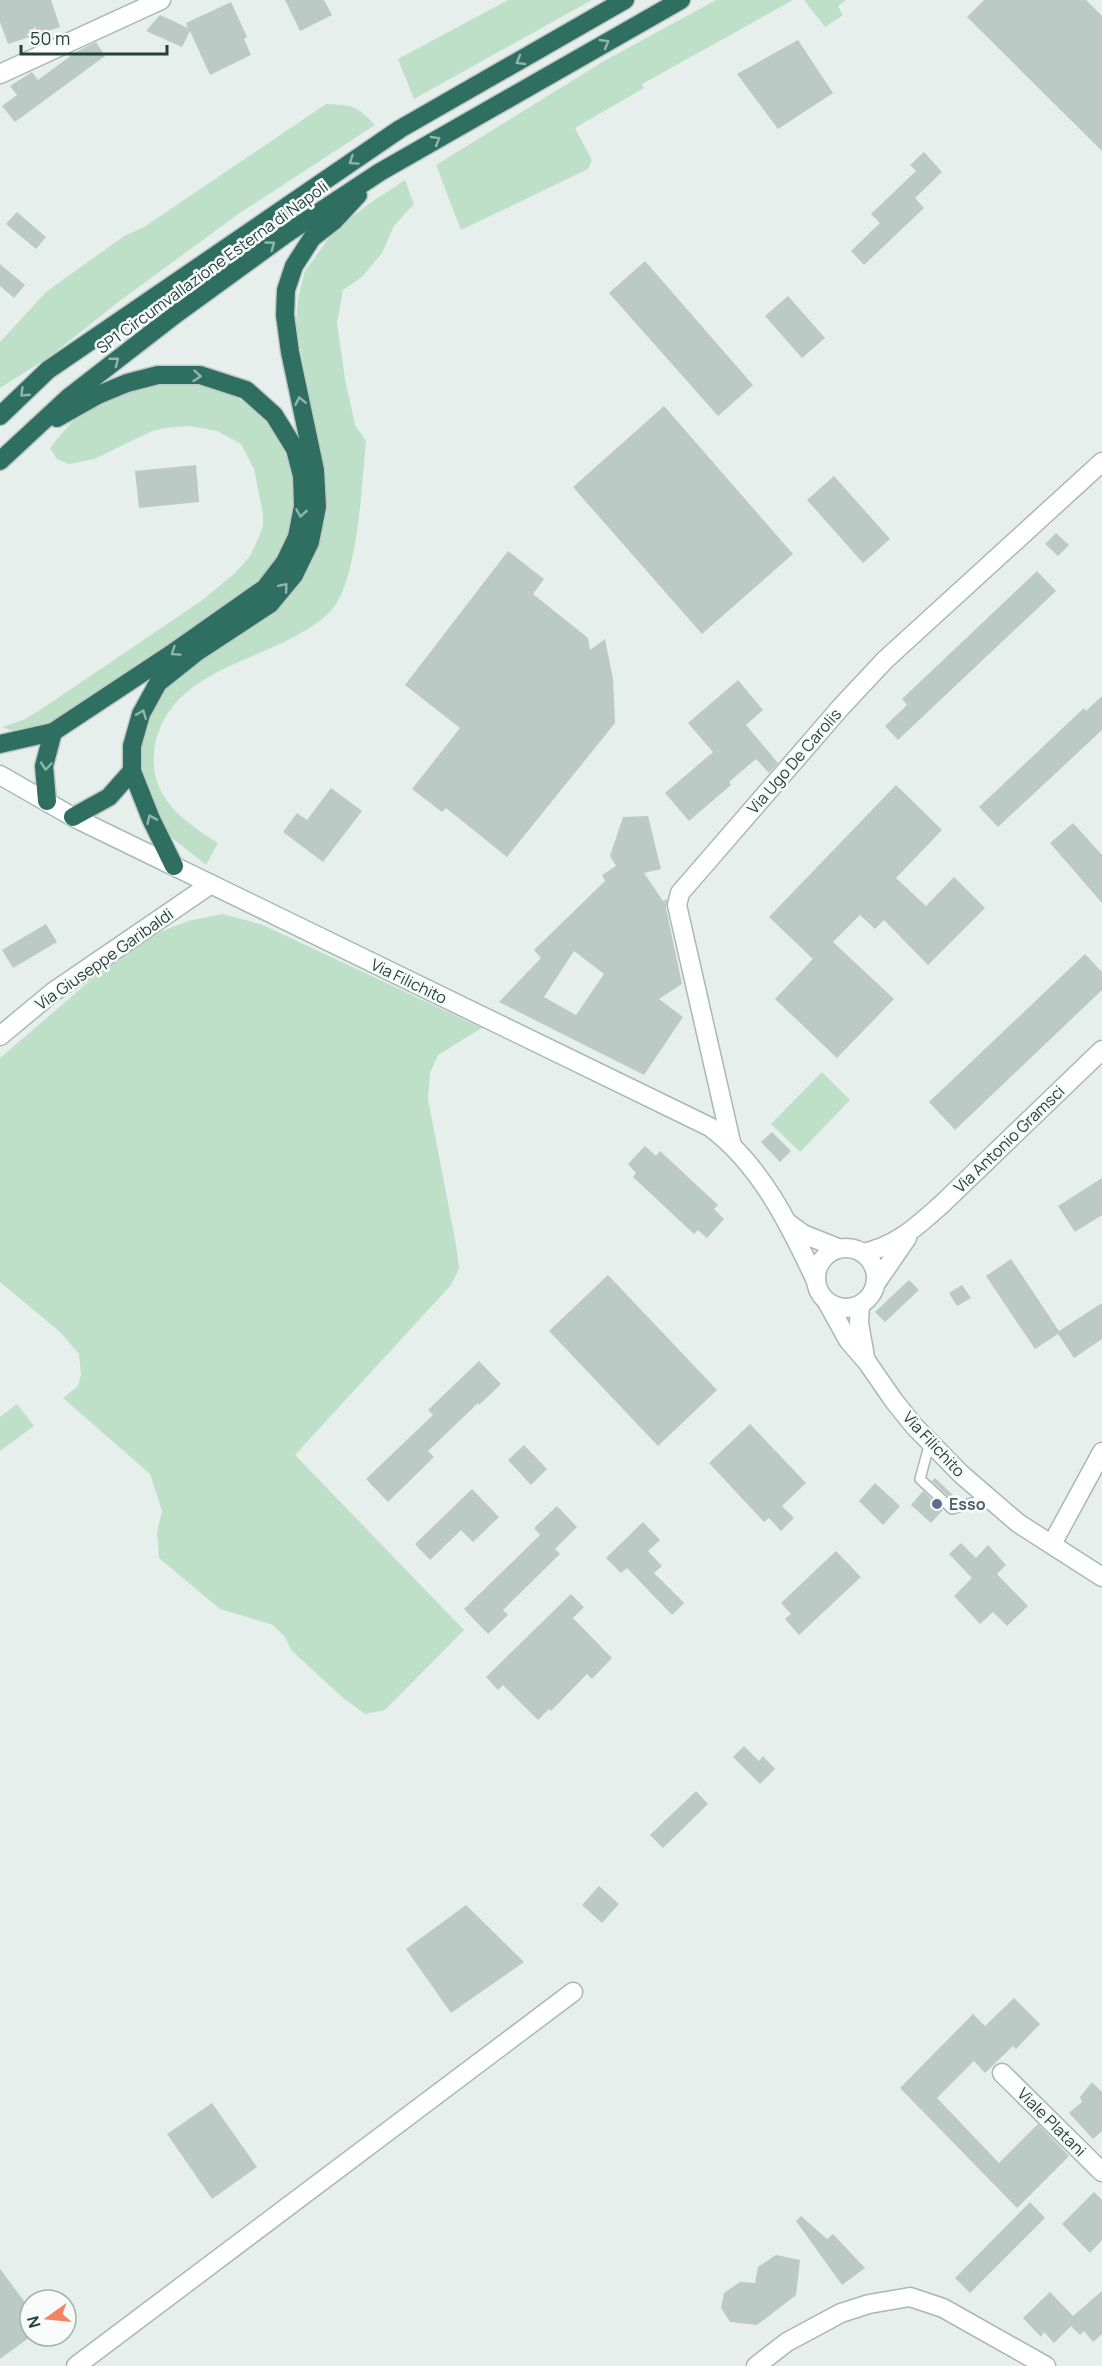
<svg xmlns="http://www.w3.org/2000/svg" width="1102" height="2366" viewBox="0 0 1102 2366" font-family="Manrope,sans-serif">
<rect width="100%" height="100%" fill="#e6efeb"/>
<g fill="#bfe0c8">
<polygon points="508,0 592,0 414,99 398,59"/>
<polygon points="716,0 793,0 642,84 644,88 575,128 592,160 588,169 461,230 436,165 604,61"/>
<polygon points="804,0 846,0 838,6 843,15 825,27"/>
<path d="M326,104C354,106 355,104 375,125L237,215L121,300L49,357L0,388V342L46,292L124,236L144,227Z"/>
<path d="M405,180L414,204L394,226L382,253L362,277L343,290L337,323L345,379L355,425L366,441C362,481 358,584 330,612C276,664 164,663 154,753C150,799 185,822 218,843L206,865L172,838L155,816L142,780L139,757L143,727L165,687L185,670L273,611L299,584L310,566L322,527L325,500L322,464L296,323L298,298L305,271L334,231L370,203Z"/>
<path d="M185,383C202,386 219,388 234,396C290,426 310,501 281,556C276,567 265,576 258,585L49,723C33,729 19,735 2,727L23,720L40,710L201,601L235,573L250,556L258,539L263,526V514L254,469L241,444L217,431L190,426L165,428L152,431L94,459L69,464L57,459L50,448C64,431 78,412 98,402C123,388 156,385 185,383Z"/>
<polygon points="223,914 263,925 482,1028 438,1055 430,1073 428,1099 456,1245 459,1269 451,1285 295,1455 464,1630 385,1710 365,1714 342,1697 291,1650 285,1637 273,1625 220,1609 159,1558 157,1532 162,1511 150,1474 63,1398 78,1386 81,1375 79,1354 60,1332 0,1282 0,1058 98,974 155,934 188,921"/>
<polygon points="822,1072 850,1100 800,1152 771,1124"/>
<polygon points="17,1404 34,1426 0,1451 0,1417"/>
</g>
<g fill="#bbcac4" fill-rule="evenodd">
<polygon points="0,0 51,0 60,27 8,44 0,22"/>
<polygon points="285,0 324,0 332,15 300,31"/>
<polygon points="984,0 1086,0 1102,16 1102,151 967,17"/>
<polygon points="231,2 247,37 244,39 251,55 210,75 190,31 182,47 146,31 160,15 188,28 186,23"/>
<polygon points="798,40 833,93 778,129 737,74"/>
<polygon points="96,42 105,56 15,122 2,106 17,95 10,86 32,72 38,80 76,52"/>
<polygon points="924,152 942,172 915,198 924,208 864,265 851,251 880,223 871,214 916,171 910,165"/>
<polygon points="17,212 46,237 36,249 6,224"/>
<polygon points="645,261 753,385 718,416 609,293"/>
<polygon points="0,264 25,285 14,298 0,286"/>
<polygon points="788,296 825,338 802,358 765,316"/>
<polygon points="664,406 793,554 702,634 573,487"/>
<polygon points="196,465 199,502 139,508 135,471"/>
<polygon points="834,476 890,539 863,563 807,500"/>
<polygon points="1056,533 1069,545 1058,556 1045,544"/>
<polygon points="508,551 544,579 533,594 588,638 590,650 605,639 613,679 615,723 507,857 446,808 442,812 412,789 460,728 405,685"/>
<polygon points="1037,571 1056,591 898,740 885,726 907,705 902,699"/>
<polygon points="738,680 763,710 746,725 778,763 769,773 756,759 729,782 731,785 689,821 665,793 713,752 688,723"/>
<polygon points="1102,696 1102,730 998,827 979,807 1084,708 1086,711"/>
<polygon points="896,785 942,830 896,878 926,906 954,877 985,908 928,965 884,920 875,929 860,915 833,942 894,999 837,1058 775,999 813,959 769,917"/>
<polygon points="331,788 362,811 323,862 283,832 297,813 307,820"/>
<path d="M648,816L661,869L644,873L663,901L667,899L666,908L682,984L659,999L683,1017L644,1075L499,1002L541,958L534,950L605,881L602,875L616,866L610,856L623,817ZM574,951L604,974L576,1015L544,997Z"/>
<polygon points="1073,823 1102,855 1102,903 1050,843"/>
<polygon points="46,924 57,942 13,968 2,950"/>
<polygon points="1085,954 1102,972 1102,990 955,1130 929,1102"/>
<polygon points="772,1132 791,1151 780,1162 761,1142"/>
<polygon points="645,1146 656,1156 660,1151 718,1205 714,1209 724,1219 707,1238 698,1230 694,1234 633,1177 636,1173 628,1164"/>
<polygon points="1102,1178 1102,1215 1075,1232 1058,1206"/>
<polygon points="1011,1259 1059,1331 1102,1303 1102,1339 1074,1358 1058,1334 1035,1349 986,1276"/>
<polygon points="608,1275 717,1390 658,1446 549,1331"/>
<polygon points="909,1280 919,1290 885,1322 875,1312"/>
<polygon points="962,1285 971,1298 957,1306 949,1293"/>
<polygon points="479,1361 501,1384 479,1405 478,1403 428,1451 434,1457 388,1502 366,1479 433,1415 428,1410"/>
<polygon points="750,1424 806,1483 782,1506 794,1518 781,1531 769,1518 764,1522 709,1463"/>
<polygon points="524,1445 547,1469 531,1485 508,1460"/>
<polygon points="935,1478 955,1497 952,1500 932,1481"/>
<polygon points="875,1483 900,1506 883,1525 859,1501"/>
<polygon points="472,1489 499,1517 473,1542 461,1530 430,1560 415,1544"/>
<polygon points="923,1491 943,1510 931,1523 911,1505"/>
<polygon points="557,1506 577,1527 555,1549 560,1554 503,1610 508,1615 488,1634 464,1609 540,1535 534,1528"/>
<polygon points="643,1522 660,1540 648,1551 662,1566 654,1573 684,1603 672,1615 627,1568 621,1573 606,1558"/>
<polygon points="961,1543 976,1558 988,1545 1006,1565 997,1574 1028,1606 1007,1626 993,1612 980,1624 954,1596 972,1578 949,1554"/>
<polygon points="836,1551 861,1577 799,1635 785,1619 791,1614 781,1603"/>
<polygon points="571,1594 584,1607 573,1618 612,1658 592,1679 587,1674 551,1711 549,1709 538,1720 503,1685 498,1690 486,1677"/>
<polygon points="744,1746 759,1761 763,1756 775,1769 760,1784 733,1757"/>
<polygon points="696,1791 708,1804 663,1848 650,1835"/>
<polygon points="599,1886 619,1904 602,1923 582,1905"/>
<polygon points="466,1905 524,1962 451,2013 406,1949"/>
<polygon points="1014,1998 1040,2024 1016,2049 1013,2046 985,2073 974,2061 937,2098 999,2163 1038,2124 1069,2156 1017,2208 900,2088 973,2014 985,2026"/>
<polygon points="1092,2082 1102,2092 1102,2131 1093,2139 1069,2113 1082,2102 1080,2097"/>
<polygon points="212,2103 257,2167 212,2199 167,2134"/>
<polygon points="1094,2192 1102,2200 1102,2240 1090,2253 1062,2224"/>
<polygon points="1030,2202 1045,2218 970,2293 955,2278"/>
<polygon points="801,2216 827,2239 833,2234 865,2268 842,2285 796,2221"/>
<polygon points="776,2255 800,2260 796,2295 757,2325 730,2322 721,2308 724,2293 740,2282 755,2283 758,2267"/>
<polygon points="0,2269 30,2309 30,2337 0,2359"/>
<polygon points="1102,2291 1102,2334 1093,2342 1084,2331 1080,2335 1071,2326 1054,2343 1044,2332 1041,2337 1023,2318 1050,2292 1073,2316"/>
</g>
<g fill="none" stroke-linecap="round" stroke-linejoin="round">
<g stroke="#a8b8b2" stroke-width="12">
<polyline id="lane" points="930,1442 920,1479 952,1509 989,1498"/>
</g>
<g stroke="#a8b8b2" stroke-width="21">
<g id="street">
<polyline points="0,1036 53,992 211,884"/>
<polyline points="731,1142 677,905 680,893 841,707 885,660 1102,462"/>
<path d="M863,1253C897,1246 917,1226 942,1204L1102,1050"/>
<polyline points="876,1283 907,1238"/>
<polyline points="1052,1544 1102,1452"/>
<polyline points="1002,2073 1102,2172"/>
<polyline points="76,2366 573,1992"/>
<polyline points="756,2366 787,2342 841,2313 869,2304 910,2297 943,2308 1046,2366"/>
</g>
</g>
<g stroke="#a4bbb3" stroke-width="21">
<g id="secondary">
<polyline points="0,74 161,0"/>
<path d="M0,775L73,817L710,1127C760,1164 790,1225 816,1281"/>
<polyline points="788,1223 803,1234 838,1248"/>
<circle cx="846" cy="1278" r="30"/>
<polyline points="827,1302 848,1340 867,1362 894,1401 915,1427 961,1474 1018,1523 1102,1577"/>
<polyline points="860,1305 859,1323 865,1357"/>
</g>
</g>
<g stroke="#c2cac8" stroke-width="21">
<g id="highway">
<polyline points="0,416 48,370 400,129 625,0"/>
<polyline points="0,461 69,397 176,314 286,234 380,172 681,0"/>
<polyline points="0,744 53,732 171,654 265,588 285,562 297,537 303,506 302,476 295,449 274,415 246,390 200,375 158,375 127,383 98,395 57,418"/>
<polyline points="47,801 44,766 53,732"/>
<polyline points="73,817 109,797 132,771"/>
<polyline points="174,866 151,819 132,771 132,746 141,714 158,683 197,652 270,604 294,575 310,542 317,507 315,470 290,352 285,315 286,290 294,266 312,238 334,221 358,195"/>
</g>
</g>
<use href="#lane" stroke="#fff" stroke-width="9"/>
<use href="#street" stroke="#fff" stroke-width="18"/>
<use href="#secondary" stroke="#fff" stroke-width="18"/>
<use href="#highway" stroke="#2f6f62" stroke-width="18"/>
</g>
<defs><path id="oneway-chevron" d="M-2-3.5L2.5 0L-2 3.5" fill="none" stroke-width="1.6" stroke-linecap="round" stroke-linejoin="round" transform="scale(1.5)"/></defs>
<g stroke="#93b5ae">
<use href="#oneway-chevron" transform="translate(605 43) rotate(-30)"/>
<use href="#oneway-chevron" transform="translate(520 61) rotate(150)"/>
<use href="#oneway-chevron" transform="translate(436 140) rotate(-30)"/>
<use href="#oneway-chevron" transform="translate(353 161) rotate(146)"/>
<use href="#oneway-chevron" transform="translate(271 245) rotate(-36)"/>
<use href="#oneway-chevron" transform="translate(115 361) rotate(-38)"/>
<use href="#oneway-chevron" transform="translate(197 376) rotate(5)"/>
<use href="#oneway-chevron" transform="translate(24 393) rotate(136)"/>
<use href="#oneway-chevron" transform="translate(300 401) rotate(-102)"/>
<use href="#oneway-chevron" transform="translate(301 513) rotate(99)"/>
<use href="#oneway-chevron" transform="translate(284 587) rotate(-50)"/>
<use href="#oneway-chevron" transform="translate(175 652) rotate(145)"/>
<use href="#oneway-chevron" transform="translate(142 714) rotate(-68)"/>
<use href="#oneway-chevron" transform="translate(46 766) rotate(95)"/>
<use href="#oneway-chevron" transform="translate(151 819) rotate(-114)"/>
</g>
<circle fill="#5c6f8a" stroke="#f7fbf9" stroke-width="2" cx="937" cy="1504" r="6"/>
<g text-anchor="middle" stroke-width="5" stroke-linejoin="round" paint-order="stroke">
<g font-size="16" fill="#24423a" stroke="#f7fbf9">
<text transform="translate(212 267) rotate(-36)" y="6">SP1 Circumvallazione Esterna di Napoli</text>
<text transform="translate(794 761) rotate(-49)" y="6">Via Ugo De Carolis</text>
<text transform="translate(104 959) rotate(-35)" y="6">Via Giuseppe Garibaldi</text>
<text transform="translate(409 981) rotate(26)" y="6">Via Filichito</text>
<text transform="translate(1009 1139) rotate(-44)" y="6">Via Antonio Gramsci</text>
<text transform="translate(934 1444) rotate(47)" y="6">Via Filichito</text>
<text transform="translate(1052 2122) rotate(45)" y="6">Viale Platani</text>
</g>
<g font-size="16" font-weight="bold" fill="#4e5e75" stroke="#f7fbf9" text-anchor="start">
<text x="949" y="1510">Esso</text>
</g>
</g>
<g transform="translate(48 2318) rotate(255)"><circle r="28" fill="#f7fbf9" stroke="#a3b1ad" stroke-width="1.5"/>
<path d="M0-4.5L10 22L0 15L-10 22Z" fill="#f4845f"/>
<text y="-9" font-size="16" font-weight="bold" text-anchor="middle" fill="#24423a">N</text>
</g>
<path d="M21 45v9h146v-9" fill="none" stroke="#24423a" stroke-width="3"/>
<text x="30" y="45" font-size="18" fill="#24423a" stroke="#f7fbf9" stroke-width="4.5" paint-order="stroke">50 m</text>
</svg>
